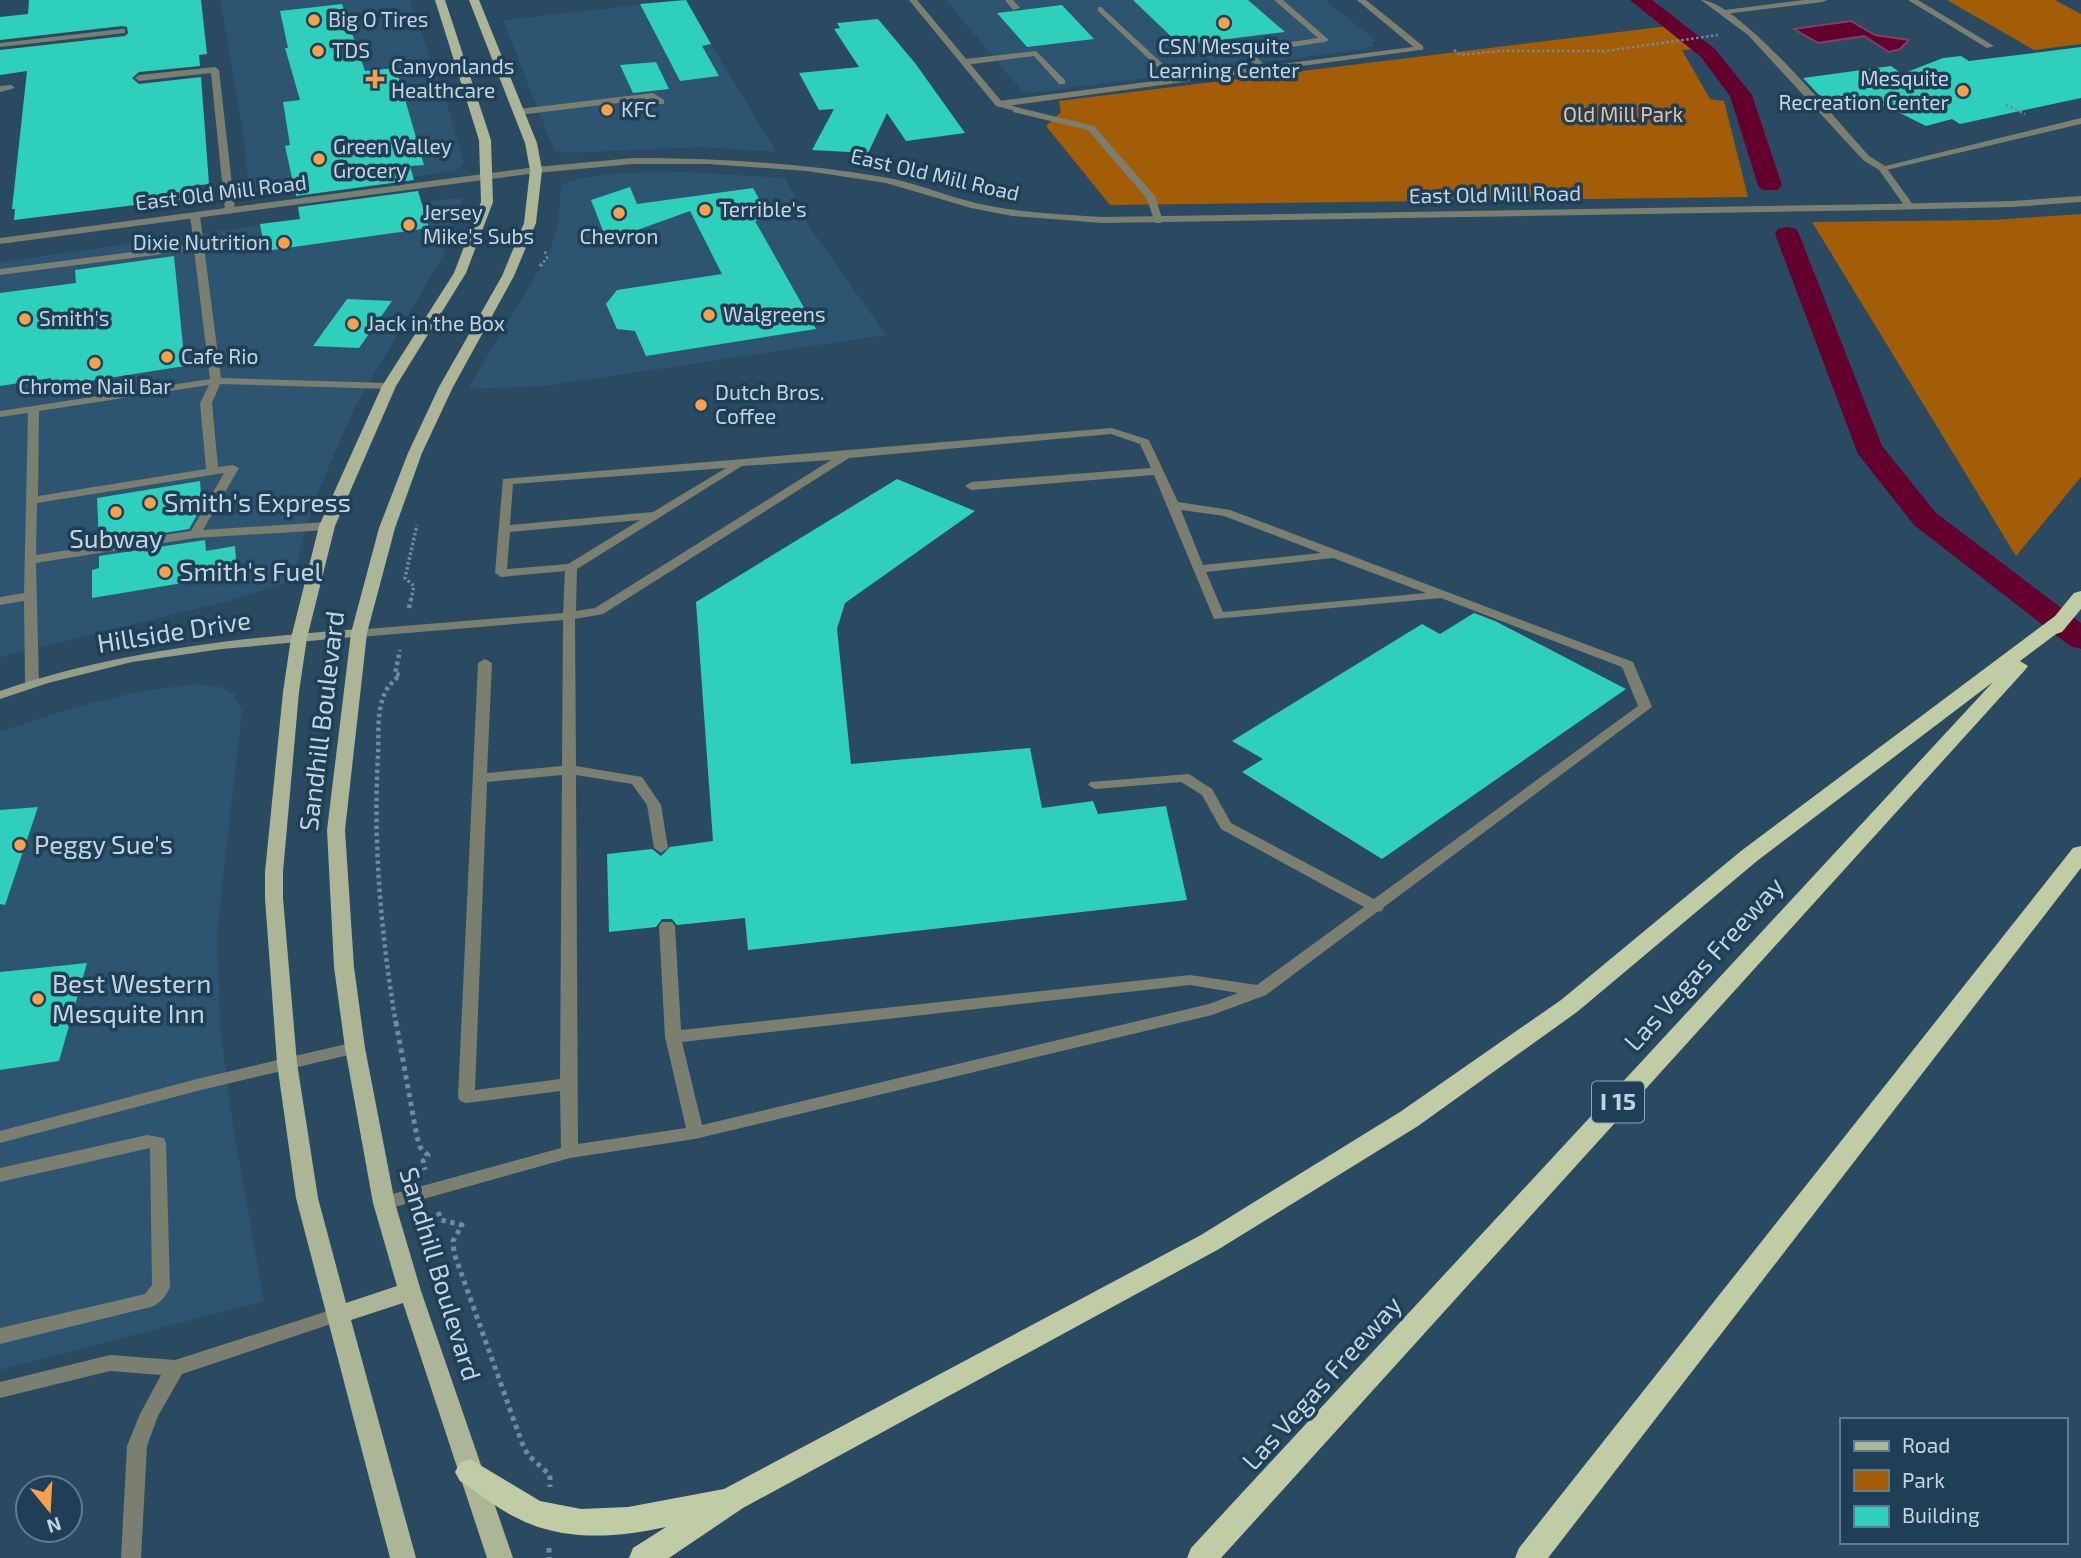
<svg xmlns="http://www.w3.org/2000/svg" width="2081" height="1558" viewBox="0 0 2081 1558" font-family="'Exo 2',sans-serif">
<rect width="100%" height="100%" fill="#2a4a61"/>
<g fill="#2d5470">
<polygon points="220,0 410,0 448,107 464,162 461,168 451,172 250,197 243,132"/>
<polygon points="684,0 776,152 702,147 565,153 554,150 503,20"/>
<polygon points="946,0 1325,0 1377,41 1373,42 1373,46 1358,50 1032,93 1022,91"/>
<polygon points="686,172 785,178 811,229 886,335 544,386 468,389 550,252 558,224 561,185 580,178 620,173"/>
<polygon points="463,197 442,257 353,411 314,501 292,581 237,599 0,657 0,262"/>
<polygon points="197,684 220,687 234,694 242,711 217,932 220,1024 233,1127 264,1301 0,1370 0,732 79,706 142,691"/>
</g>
<g fill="#a35d07">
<polygon points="1947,0 2055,0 2081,14 2081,44 2034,50"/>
<polygon points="1668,26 1697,49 1682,50 1710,99 1724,101 1748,197 1110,205 1046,126 1061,112 1059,101"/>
<polygon points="2081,214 2081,477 2016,556 1812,222 1992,220"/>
</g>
<polygon fill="#63002e" stroke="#804064" stroke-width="2" points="1851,21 1875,35 1909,40 1900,49 1889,52 1864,36 1818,43 1794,29"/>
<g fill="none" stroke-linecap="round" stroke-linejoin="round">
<g fill="#63002e" fill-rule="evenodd">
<polygon points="1630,0 1652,0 1715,49 1752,95 1782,185 1778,190 1762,190 1758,185 1730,96 1701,57"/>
<polygon points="1787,227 1796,229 1799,234 1882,446 1936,513 2081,623 2081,649 2070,646 1914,525 1858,454 1775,234 1778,229"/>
</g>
</g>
<g fill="#2ed0bb">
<polygon points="29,0 201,0 207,54 199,55 200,66 139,72 132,78 139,84 201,77 209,184 192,186 192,198 14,220 15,209 12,209 27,71 0,75 0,50 125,36 128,33 127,27 122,26 0,40 0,17 28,14"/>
<polygon points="686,0 711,44 702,46 719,76 680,81 640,4"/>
<polygon points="1133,0 1248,0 1285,32 1180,45"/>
<polygon points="342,4 365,71 396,68 424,165 410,166 414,180 296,196 285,146 290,145 283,102 300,100 285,48 288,48 280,11"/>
<polygon points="1062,5 1094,39 1027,47 997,13"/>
<polygon points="878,19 915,63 965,133 906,141 887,113 868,153 812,150 834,109 819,110 799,73 859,67 834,29 840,28 837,23"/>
<polygon points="2081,47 2081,98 1960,124 1952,119 1926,126 1886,106 1846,112 1818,94 1803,78 1891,66 1902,74 1943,58 1961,56 1969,61"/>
<polygon points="656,62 669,89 633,93 620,65"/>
<polygon points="630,187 637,204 753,188 770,219 755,221 816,329 646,356 635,331 617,329 606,304 617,290 722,274 690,211 607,241 591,200"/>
<polygon points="418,191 429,228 265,251 260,224 300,219 298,207"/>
<polygon points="174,256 185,366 51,387 51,378 0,386 0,293 76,283 75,270"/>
<polygon points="347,299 392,301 359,348 313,346"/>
<polygon points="897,479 975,511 845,603 837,629 851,764 1030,748 1042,808 1093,801 1098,814 1166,806 1187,900 748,950 745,918 677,925 672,919 662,919 656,927 609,932 607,854 652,849 661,856 670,847 713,841 696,602"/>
<polygon points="200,481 202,506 189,529 99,543 97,498"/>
<polygon points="205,540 206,551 235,546 237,574 92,598 92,570 99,568 99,556"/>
<polygon points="1474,613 1495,621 1626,689 1382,859 1242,772 1263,759 1232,741 1422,624 1440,634"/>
<polygon points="38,807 5,905 0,904 0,810"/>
<polygon points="87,963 59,1061 0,1070 0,972"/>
</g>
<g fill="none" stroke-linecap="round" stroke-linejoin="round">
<g stroke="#718a9d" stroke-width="2.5" stroke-dasharray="2.5 2.5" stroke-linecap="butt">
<polyline points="1454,50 1460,55 1500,51 1605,51 1718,35"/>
<polyline points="2006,105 2025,114"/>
<polyline points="540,266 547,258 545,251"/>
</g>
<g stroke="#718a9d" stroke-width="3.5" stroke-dasharray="2.5 2.5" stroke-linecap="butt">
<polyline points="540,266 542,264"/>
<polyline points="411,600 414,586 405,578 417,525"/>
</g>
<g stroke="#718a9d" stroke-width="4.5" stroke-dasharray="3.5 3.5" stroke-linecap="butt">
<polyline points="409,608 411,599"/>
<path d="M396,1024C381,935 373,844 378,755C379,738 377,717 382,701C385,689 391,683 400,675L395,674L400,650"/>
</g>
<g stroke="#718a9d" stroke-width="5" stroke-dasharray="4.5 4.5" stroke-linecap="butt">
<polyline points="396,1022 417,1137 420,1147 428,1155 423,1161 425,1170"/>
<polyline points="438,1212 441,1220 462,1225 453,1241 454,1253 522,1443 528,1455 550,1475 550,1487"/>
<polyline points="549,1548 549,1558"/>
</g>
<g fill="#7a7f6f" fill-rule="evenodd">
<polygon points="1005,0 1013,0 1020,8 1013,10"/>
<polygon points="1274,0 1283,0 1329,40 1325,42 1252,53 1266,66 1420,46 1424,48 1420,50 999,107 995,104 999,101 1170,79 1098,11 1098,7 1101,7 1178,78 1257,67 1243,53 1243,49 1318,38"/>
<polygon points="1804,0 1827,0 1823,2 1725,14 1721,12 1725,10"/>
<polygon points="1908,0 1918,0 1994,46 1987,48"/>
<polygon points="1036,51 1065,80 1065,84 1059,84 1034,56 965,65 961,62 965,59"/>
<polygon points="215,67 219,70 235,211 230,214 225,211 211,73 139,81 135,78 139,75"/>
<polygon points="0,86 11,85 15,88 0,92"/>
<polygon points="653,93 664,100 664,104 658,104 651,99 519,115 515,112 519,109"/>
<polygon points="1016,107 1094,126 1155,196 1163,221 1161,223 1155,223 1147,199 1088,130 1013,112 1013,108"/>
<polygon points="2081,118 2081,124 1882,171 1877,168"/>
<path d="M195,213L200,216L221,378L389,383L394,386L389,389L220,384L212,403L218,467L233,465L239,468L203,530L327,522L333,526L327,530L195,538L36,563L39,683L32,687L27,686L25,683L24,601L0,605V597L24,593L28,413L0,417V411L210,379L194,250L0,275V269L194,244L190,216ZM209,385L200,403L206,469L38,496L39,411ZM224,473L191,531L36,555L37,503Z"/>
<path d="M1112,428L1149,440L1178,502L1230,510L1633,662L1652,707L1384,907L1382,911L1377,912L1266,995L1212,1015L695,1139L570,1158L384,1210L378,1208L375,1203L378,1198L561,1148L560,1091L466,1103L460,1101L458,1097L478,663L485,659L492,663L487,773L562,766L563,620L359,637L353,633L354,630L563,613L565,571L501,577L495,573L503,479ZM1111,434L1140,444L1151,468L971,482L965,486L971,490L1154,475L1214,619L1441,598L1622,667L1638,706L1374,899L1231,823L1212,789L1189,774L1090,782L1088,785L1095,789L1181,782L1202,795L1221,829L1364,907L1257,985L1190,975L681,1030L675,926L672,922H662L659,926L665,1037L686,1128L578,1144L576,775L632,784L647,805L654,848L661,853L668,848L661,805L642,777L576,766L575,619L603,614L849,458ZM831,460L595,608L576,611L577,569L742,466ZM726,468L653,512L510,525L513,484ZM1181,510L1224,516L1321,553L1203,565ZM640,520L568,564L507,569L510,532ZM1333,558L1426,593L1223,612L1206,572ZM562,775L560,1079L475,1090L487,782ZM1190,985L1238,993L1209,1004L702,1125L682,1042Z"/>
<polygon points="355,1042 361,1044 363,1048 361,1052 201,1090 0,1143 0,1131 201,1078"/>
<path d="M147,1135L164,1138L166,1143L170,1287C166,1296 160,1304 151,1307L0,1344V1328L145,1294L152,1285L150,1148L0,1182V1168Z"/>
<polygon points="337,1308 343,1310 346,1315 343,1320 182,1374 158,1416 147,1446 141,1558 121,1558 127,1446 140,1414 161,1375 110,1371 0,1398 0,1382 110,1355 175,1360"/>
</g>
<g fill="#7a7f6f" fill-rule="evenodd">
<polygon points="909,0 917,0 1002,102 1019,108 1019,112 996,106"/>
<polygon points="1357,0 1366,0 1423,46 1423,50 1417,50"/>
<path d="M1701,0C1738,0 1841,125 1869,156L1885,166L1914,206L1912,208H1906L1879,170L1863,160L1748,35Z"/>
<polygon points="122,29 125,29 125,33 0,47 0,43"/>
</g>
<path fill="#7a7f6f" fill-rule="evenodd" d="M633,158C717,158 800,163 883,177C915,182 945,196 976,203C1017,213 1061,214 1103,217L1886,204L2012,201L2081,196V202L2012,207L1886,210L1103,223L1012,216L971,208L886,183L807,171L708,164H633L536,173L0,244V238L536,167Z"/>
<path fill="#969e85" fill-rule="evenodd" d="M359,629L365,633L364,636L222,649L132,662L48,683L0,699V691C117,651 237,638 359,629Z"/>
<polygon fill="#acb696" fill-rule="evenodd" points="435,0 445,0 491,140 493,202 466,273 396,386 335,526 307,638 299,692 283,872 283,898 297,1063 318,1198 346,1303 397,1286 373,1203 345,1048 334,967 327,830 351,633 379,528 408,453 439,387 502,276 524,223 530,170 525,143 469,0 479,0 537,143 542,170 536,223 514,276 453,387 422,453 395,528 367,633 345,830 354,967 365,1048 395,1203 421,1291 513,1558 487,1558 403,1303 351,1320 416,1558 390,1558 296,1198 277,1063 265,898 265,872 283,692 291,638 319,526 382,386 454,273 481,202 479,140"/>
<g fill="#bfcca4" fill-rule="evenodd">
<path d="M2081,591V609L2062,632L2056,634L2020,661L2028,666L2025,670L1221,1558H1187L1191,1548L1993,682L1757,861L1577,1012L1418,1126L1219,1249L743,1508L669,1558H629L633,1548L666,1527C615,1538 562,1542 515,1517C495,1507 478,1493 460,1481L455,1472L460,1463L470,1459L540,1501L581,1509L628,1507L724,1489L1201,1235L1400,1112L1561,1000L1741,851L2055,616L2074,593Z"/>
<polygon points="2081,846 2081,868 1548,1558 1515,1558 1519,1548 2073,848"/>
</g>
</g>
<g fill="#f8a04b" stroke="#1f3f56" stroke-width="2.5">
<circle cx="314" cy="20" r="7"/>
<circle cx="1224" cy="23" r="7"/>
<circle cx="318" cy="51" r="7"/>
<path d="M371.5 68.5h7v7h7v7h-7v7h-7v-7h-7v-7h7z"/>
<circle cx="1963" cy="91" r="7"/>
<circle cx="607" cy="110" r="7"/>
<circle cx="319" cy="159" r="7"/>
<circle cx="705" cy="210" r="7"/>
<circle cx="619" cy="213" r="7"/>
<circle cx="409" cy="225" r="7"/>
<circle cx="284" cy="243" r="7"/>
<circle cx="709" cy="315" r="7"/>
<circle cx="25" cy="319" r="7"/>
<circle cx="353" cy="324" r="7"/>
<circle cx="167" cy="357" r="7"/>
<circle cx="95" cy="363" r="7"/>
<circle cx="701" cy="405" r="7"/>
<circle cx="150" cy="503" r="7"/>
<circle cx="116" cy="512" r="7"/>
<circle cx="165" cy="572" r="7"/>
<circle cx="20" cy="845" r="7"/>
<circle cx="38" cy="999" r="7"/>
</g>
<g text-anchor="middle" stroke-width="7" stroke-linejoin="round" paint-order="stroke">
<g font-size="21" fill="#c2d4e2" stroke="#1f3f56" text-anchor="start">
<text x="328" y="27">Big O Tires</text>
<text x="1224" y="54" text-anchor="middle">CSN Mesquite<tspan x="1224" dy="24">Learning Center</tspan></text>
<text x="332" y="58">TDS</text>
<text x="391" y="74">Canyonlands<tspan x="391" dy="24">Healthcare</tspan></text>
<text x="1949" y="86" text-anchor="end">Mesquite<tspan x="1949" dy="24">Recreation Center</tspan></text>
<text x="621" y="117">KFC</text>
<text x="333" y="154">Green Valley<tspan x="333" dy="24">Grocery</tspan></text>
<text x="719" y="217">Terrible's</text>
<text x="423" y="220">Jersey<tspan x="423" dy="24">Mike's Subs</tspan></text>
<text x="619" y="244" text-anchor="middle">Chevron</text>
<text x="270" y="250" text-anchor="end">Dixie Nutrition</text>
<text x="723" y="322">Walgreens</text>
<text x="39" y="326">Smith's</text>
<text x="367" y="331">Jack in the Box</text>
<text x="181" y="364">Cafe Rio</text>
<text x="95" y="394" text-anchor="middle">Chrome Nail Bar</text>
<text x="715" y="400">Dutch Bros.<tspan x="715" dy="24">Coffee</tspan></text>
</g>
<g font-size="21" fill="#eebe96" stroke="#1f3f56">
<text x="1623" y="122">Old Mill Park</text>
</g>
<g font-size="21" fill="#c2d4e2" stroke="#1f3f56">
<text transform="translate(935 175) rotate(13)" y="7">East Old Mill Road</text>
<text transform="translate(221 193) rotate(-7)" y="7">East Old Mill Road</text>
<text transform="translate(1495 195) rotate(-1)" y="7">East Old Mill Road</text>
</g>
<rect fill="#1f3f56" stroke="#91a7b8" stroke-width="2" x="1592" y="1081.5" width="52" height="41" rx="5"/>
<g font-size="24" font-weight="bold" fill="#c2d4e2">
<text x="1618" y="1110">I 15</text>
</g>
<g font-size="26" fill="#c2d4e2" stroke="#1f3f56" text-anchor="start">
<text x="164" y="512">Smith's Express</text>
<text x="116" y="548" text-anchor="middle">Subway</text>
<text x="179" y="581">Smith's Fuel</text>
<text x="34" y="854">Peggy Sue's</text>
<text x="52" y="993">Best Western<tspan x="52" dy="30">Mesquite Inn</tspan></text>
</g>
<g font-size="26" fill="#c2d4e2" stroke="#1f3f56">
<text transform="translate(174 632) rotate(-9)" y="9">Hillside Drive</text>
<text transform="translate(322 721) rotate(-83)" y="9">Sandhill Boulevard</text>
<text transform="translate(1704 964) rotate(-48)" y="9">Las Vegas Freeway</text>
<text transform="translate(440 1274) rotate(73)" y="9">Sandhill Boulevard</text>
<text transform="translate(1322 1383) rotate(-48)" y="9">Las Vegas Freeway</text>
</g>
</g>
<rect x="1840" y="1418" width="228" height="126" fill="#1f3f56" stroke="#607b8e" stroke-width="2"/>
<rect x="1854" y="1441" width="35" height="10" fill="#acb696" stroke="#607b8e" stroke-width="2"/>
<text x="1902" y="1453" font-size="21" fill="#c2d4e2">Road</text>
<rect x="1854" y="1470" width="35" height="21" fill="#a35d07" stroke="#607b8e" stroke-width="2"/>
<text x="1902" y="1488" font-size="21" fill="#c2d4e2">Park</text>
<rect x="1854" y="1506" width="35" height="21" fill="#2ed0bb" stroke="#607b8e" stroke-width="2"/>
<text x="1902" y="1523" font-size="21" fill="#c2d4e2">Building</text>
<g transform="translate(49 1509) rotate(162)"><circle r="33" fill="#1f3f56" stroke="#607b8e" stroke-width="2"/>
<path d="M0-5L12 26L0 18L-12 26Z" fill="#f8a04b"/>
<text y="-10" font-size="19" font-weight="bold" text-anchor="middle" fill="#c2d4e2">N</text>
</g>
</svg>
